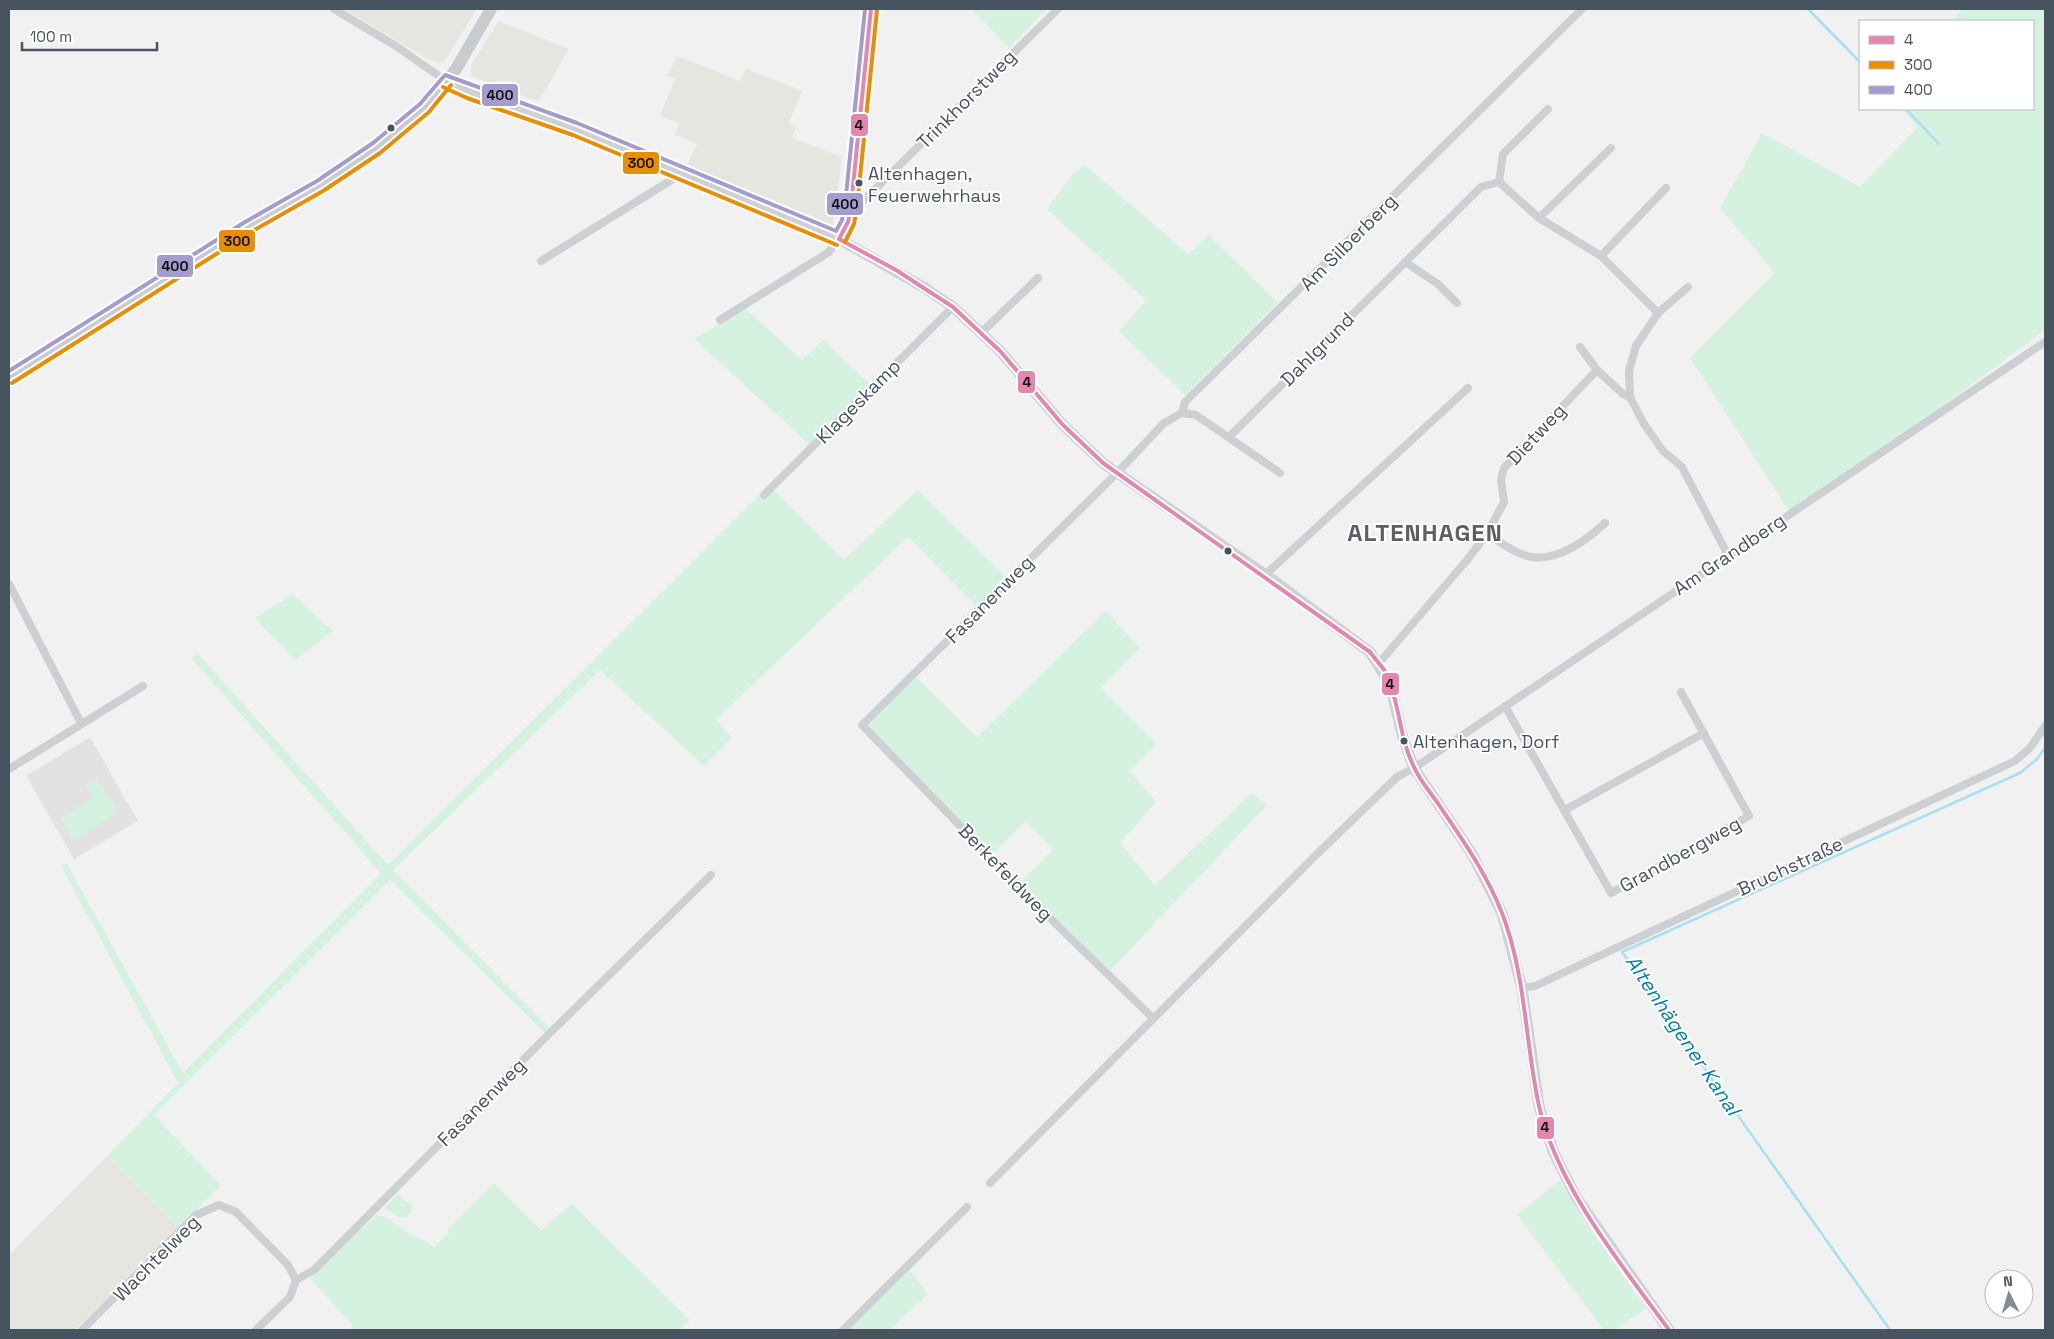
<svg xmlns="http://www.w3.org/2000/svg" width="2054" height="1339" viewBox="0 0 2054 1339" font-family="'Space Grotesk',sans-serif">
<rect width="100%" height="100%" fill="#f2f1f1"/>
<g fill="#e6e5df">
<polygon points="344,9 477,9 444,62 439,63 428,59"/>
<polygon points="499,21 569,49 538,102 471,76 471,65"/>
<polygon points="677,56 740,81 746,69 802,91 789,123 796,127 792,138 842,157 833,227 686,168 697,144 675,135 680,123 660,116 675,79 667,76"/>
<polygon points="107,1156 179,1228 75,1330 9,1330 9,1255"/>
</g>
<polygon fill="#e3e2e3" points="90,737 138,821 74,859 26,776"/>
<g fill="#d5f2e0">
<polygon points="971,9 1047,9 1009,48"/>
<polygon points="1962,9 2045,9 2045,330 1793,517 1690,358 1775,273 1720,208 1762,133 1860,187 1918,127 1902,109 2033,109 2033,21 1951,21"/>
<polygon points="1086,166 1188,254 1209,235 1278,303 1185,395 1119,331 1146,300 1047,209 1075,171"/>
<polygon points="745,308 802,360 823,340 871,385 810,445 694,339"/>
<polygon points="769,485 844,560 918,490 1006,577 976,606 908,537 716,720 732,738 704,766 600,670 393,870 550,1028 545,1033 390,880 154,1115 221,1185 179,1228 107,1156 178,1083 61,866 67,864 183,1073 381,873 191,658 198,654 388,865"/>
<polygon points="292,594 333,631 295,660 255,618"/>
<polygon points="1106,611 1140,648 1101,688 1157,744 1130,771 1156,802 1120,843 1155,885 1252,793 1267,805 1109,972 1021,882 1053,849 1025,822 993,854 868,725 916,677 977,737"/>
<polygon points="97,778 118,813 73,840 60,818 93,798 86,785"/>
<polygon points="1560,1180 1572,1202 1646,1309 1614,1330 1604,1330 1517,1215"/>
<path d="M494,1183L541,1230L572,1204L690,1320L679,1330H349L353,1326L310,1278L376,1215C391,1216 400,1229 412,1235C420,1239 427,1241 434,1247L449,1233L447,1230Z"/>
<polygon points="398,1193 414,1208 406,1218 399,1217 385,1208"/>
<polygon points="910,1270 928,1294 889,1330 848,1330"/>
</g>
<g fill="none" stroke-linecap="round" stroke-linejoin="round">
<g stroke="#a7e0f2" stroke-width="2.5">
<polyline points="1808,9 1860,62"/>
<polyline points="1906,109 1939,144"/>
<polyline points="1890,1330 1622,952 2020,773 2037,759 2045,748"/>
</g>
<g stroke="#cdd0d2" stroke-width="8">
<polyline points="334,9 396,46 446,81"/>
<polyline points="1499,182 1539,218 1601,256 1658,313 1636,346 1629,371 1630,397 1644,424 1663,451 1682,467 1728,555"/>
<polyline points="1499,182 1503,154 1548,109"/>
<polyline points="851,206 861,203 1058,9"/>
<polyline points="1539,218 1611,148"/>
<polyline points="1601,256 1666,188"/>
<polyline points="541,261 673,179 676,171"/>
<polyline points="1405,262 1438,284 1457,303"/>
<polyline points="1658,313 1688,287"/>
<polyline points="720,320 829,252 848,222 871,9"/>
<polyline points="981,333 1038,278"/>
<polyline points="1580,347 1597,370"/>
<polyline points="1182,413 1196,415 1280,473"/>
<polyline points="1229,437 1481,187 1499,182"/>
<polyline points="764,495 953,307"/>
<path d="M1487,534C1500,542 1517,555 1532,557C1559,561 1588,539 1605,523"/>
<polyline points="1265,575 1468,388"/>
<polyline points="9,584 81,723"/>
<polyline points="1379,663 1467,560 1487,534 1504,502 1501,479 1504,468 1597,370 1623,394 1630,397"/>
<polyline points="1505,706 1611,893 1749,816 1681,692"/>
<polyline points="9,769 143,686"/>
<polyline points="1565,810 1704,733"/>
<polyline points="1522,988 1535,986 2015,761 2030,748 2045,726"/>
<polyline points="1153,1018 1061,929 862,725 1117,473 1164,423 1182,413 1185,402 1582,9"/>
<polyline points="990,1183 1318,853 1397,777 1414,768 2045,342"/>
<polyline points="82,1330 196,1215 219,1205 236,1212 288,1265 296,1280"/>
<polyline points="256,1330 290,1297 296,1280 314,1270 550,1033 711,875"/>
<polyline points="843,1330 967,1207"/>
</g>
<polyline stroke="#ced1d4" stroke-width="11" points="446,81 469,92 575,129 839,239 925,288 953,307 981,333 1001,352 1062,424 1103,463 1270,578 1370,652 1390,684 1403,738 1414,768 1472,854 1502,913 1522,988 1539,1106 1553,1151 1576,1197 1669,1330"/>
<polyline stroke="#c8ccd0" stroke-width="12" points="9,378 248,227 320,186 377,148 404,128 428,105 456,69 491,9"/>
<g stroke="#fff" stroke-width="8">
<g id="bus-1">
<path d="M839,239L896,270L953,307L1001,352L1062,424L1103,463L1370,652C1375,659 1382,666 1386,673C1400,703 1399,738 1414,767C1420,781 1431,793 1439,805C1462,839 1487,874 1502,913C1526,975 1525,1042 1539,1106C1557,1186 1621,1264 1669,1330"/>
<polyline points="839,239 848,222 851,206 871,9"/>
</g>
</g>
<g stroke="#fff" stroke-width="8">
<g id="bus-2">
<polyline points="443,87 467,98 573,135 837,245"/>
<polyline points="845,242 854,224 857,207 877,10"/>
<polyline points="12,383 251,232 323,191 380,153 429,112 451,85"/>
</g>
</g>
<g stroke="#fff" stroke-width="8">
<polyline id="bus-3" points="9,371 245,222 317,181 373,143 420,104 445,75 577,123 836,231 842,220 845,205 865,9"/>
</g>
<use href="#bus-1" stroke="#e487b0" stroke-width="4"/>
<use href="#bus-2" stroke="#e88e05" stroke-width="4"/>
<use href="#bus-3" stroke="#a49ccd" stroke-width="4"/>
</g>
<g fill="#47535f" stroke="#fff" stroke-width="2">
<circle cx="391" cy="128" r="4.5"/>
<circle cx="859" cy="183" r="4.5"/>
<circle cx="1228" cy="551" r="4.5"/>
<circle cx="1404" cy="741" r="4.5"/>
</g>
<g text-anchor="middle" stroke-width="4" stroke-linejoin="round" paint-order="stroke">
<g font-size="18" fill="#47535f" stroke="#fff" text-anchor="start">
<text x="868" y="180">Altenhagen,<tspan x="868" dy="22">Feuerwehrhaus</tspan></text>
<text x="1413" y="748">Altenhagen, Dorf</text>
</g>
<g font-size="19" fill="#47535f" stroke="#fff">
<text transform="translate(966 99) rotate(-45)" y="7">Trinkhorstweg</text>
<text transform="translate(1348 242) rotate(-45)" y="7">Am Silberberg</text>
<text transform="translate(1317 349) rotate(-45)" y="7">Dahlgrund</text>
<text transform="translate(858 401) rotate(-45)" y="7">Klageskamp</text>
<text transform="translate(1536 434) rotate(-47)" y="7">Dietweg</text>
<text transform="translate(1729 554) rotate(-34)" y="7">Am Grandberg</text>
<text transform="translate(989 599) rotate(-45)" y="7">Fasanenweg</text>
<text transform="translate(1680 854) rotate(-29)" y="7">Grandbergweg</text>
<text transform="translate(1790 866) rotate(-25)" y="7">Bruchstraße</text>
<text transform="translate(1006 872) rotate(46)" y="7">Berkefeldweg</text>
<text transform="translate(481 1102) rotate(-45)" y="7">Fasanenweg</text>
<text transform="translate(156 1258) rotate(-45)" y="7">Wachtelweg</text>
</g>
<g font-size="20" font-style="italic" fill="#047fa6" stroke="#fff">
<text transform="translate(1683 1035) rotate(56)" y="7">Altenhägener Kanal</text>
</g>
<g font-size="24" font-weight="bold" letter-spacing="1" fill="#5c6066" stroke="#fff">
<text x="1425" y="541">ALTENHAGEN</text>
</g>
</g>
<g stroke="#fff" stroke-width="2">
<rect x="481" y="83" width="38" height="24" rx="5" fill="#a49ccd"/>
<rect x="850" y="113" width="19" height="24" rx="5" fill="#e487b0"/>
<rect x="622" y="151" width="38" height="24" rx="5" fill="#e88e05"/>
<rect x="826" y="192" width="38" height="24" rx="5" fill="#a49ccd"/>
<rect x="218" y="229" width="38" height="24" rx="5" fill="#e88e05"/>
<rect x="156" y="254" width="38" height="24" rx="5" fill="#a49ccd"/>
<rect x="1017" y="370" width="19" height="24" rx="5" fill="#e487b0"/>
<rect x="1381" y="672" width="19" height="24" rx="5" fill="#e487b0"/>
<rect x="1536" y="1116" width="19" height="24" rx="5" fill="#e487b0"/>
</g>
<g font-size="14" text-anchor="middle" font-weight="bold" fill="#111">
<text x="500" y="100">400</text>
<text x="859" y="130">4</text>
<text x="641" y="168">300</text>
<text x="845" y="209">400</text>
<text x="237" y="246">300</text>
<text x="175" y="271">400</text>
<text x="1027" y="387">4</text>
<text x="1390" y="689">4</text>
<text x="1545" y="1132">4</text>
</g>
<rect width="2054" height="1339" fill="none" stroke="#47535f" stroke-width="20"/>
<rect x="1859" y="20" width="175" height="90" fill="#ffffff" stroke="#b5babf"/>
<rect x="1869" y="36" width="25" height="8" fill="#e487b0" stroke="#b5babf"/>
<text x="1904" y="45" font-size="15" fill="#47535f">4</text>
<rect x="1869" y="61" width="25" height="8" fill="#e88e05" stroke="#b5babf"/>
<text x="1904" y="70" font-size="15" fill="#47535f">300</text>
<rect x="1869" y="86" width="25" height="8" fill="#a49ccd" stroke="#b5babf"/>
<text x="1904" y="95" font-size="15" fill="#47535f">400</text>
<g transform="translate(2009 1294) rotate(355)"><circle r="24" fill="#ffffff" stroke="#b5babf"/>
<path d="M0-4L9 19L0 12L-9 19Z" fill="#838a92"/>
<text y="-8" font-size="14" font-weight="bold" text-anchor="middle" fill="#47535f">N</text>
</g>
<path d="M22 42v8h135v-8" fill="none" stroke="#47535f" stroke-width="2.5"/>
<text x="30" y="42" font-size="15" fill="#47535f" stroke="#ffffff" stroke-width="4" paint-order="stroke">100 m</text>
</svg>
